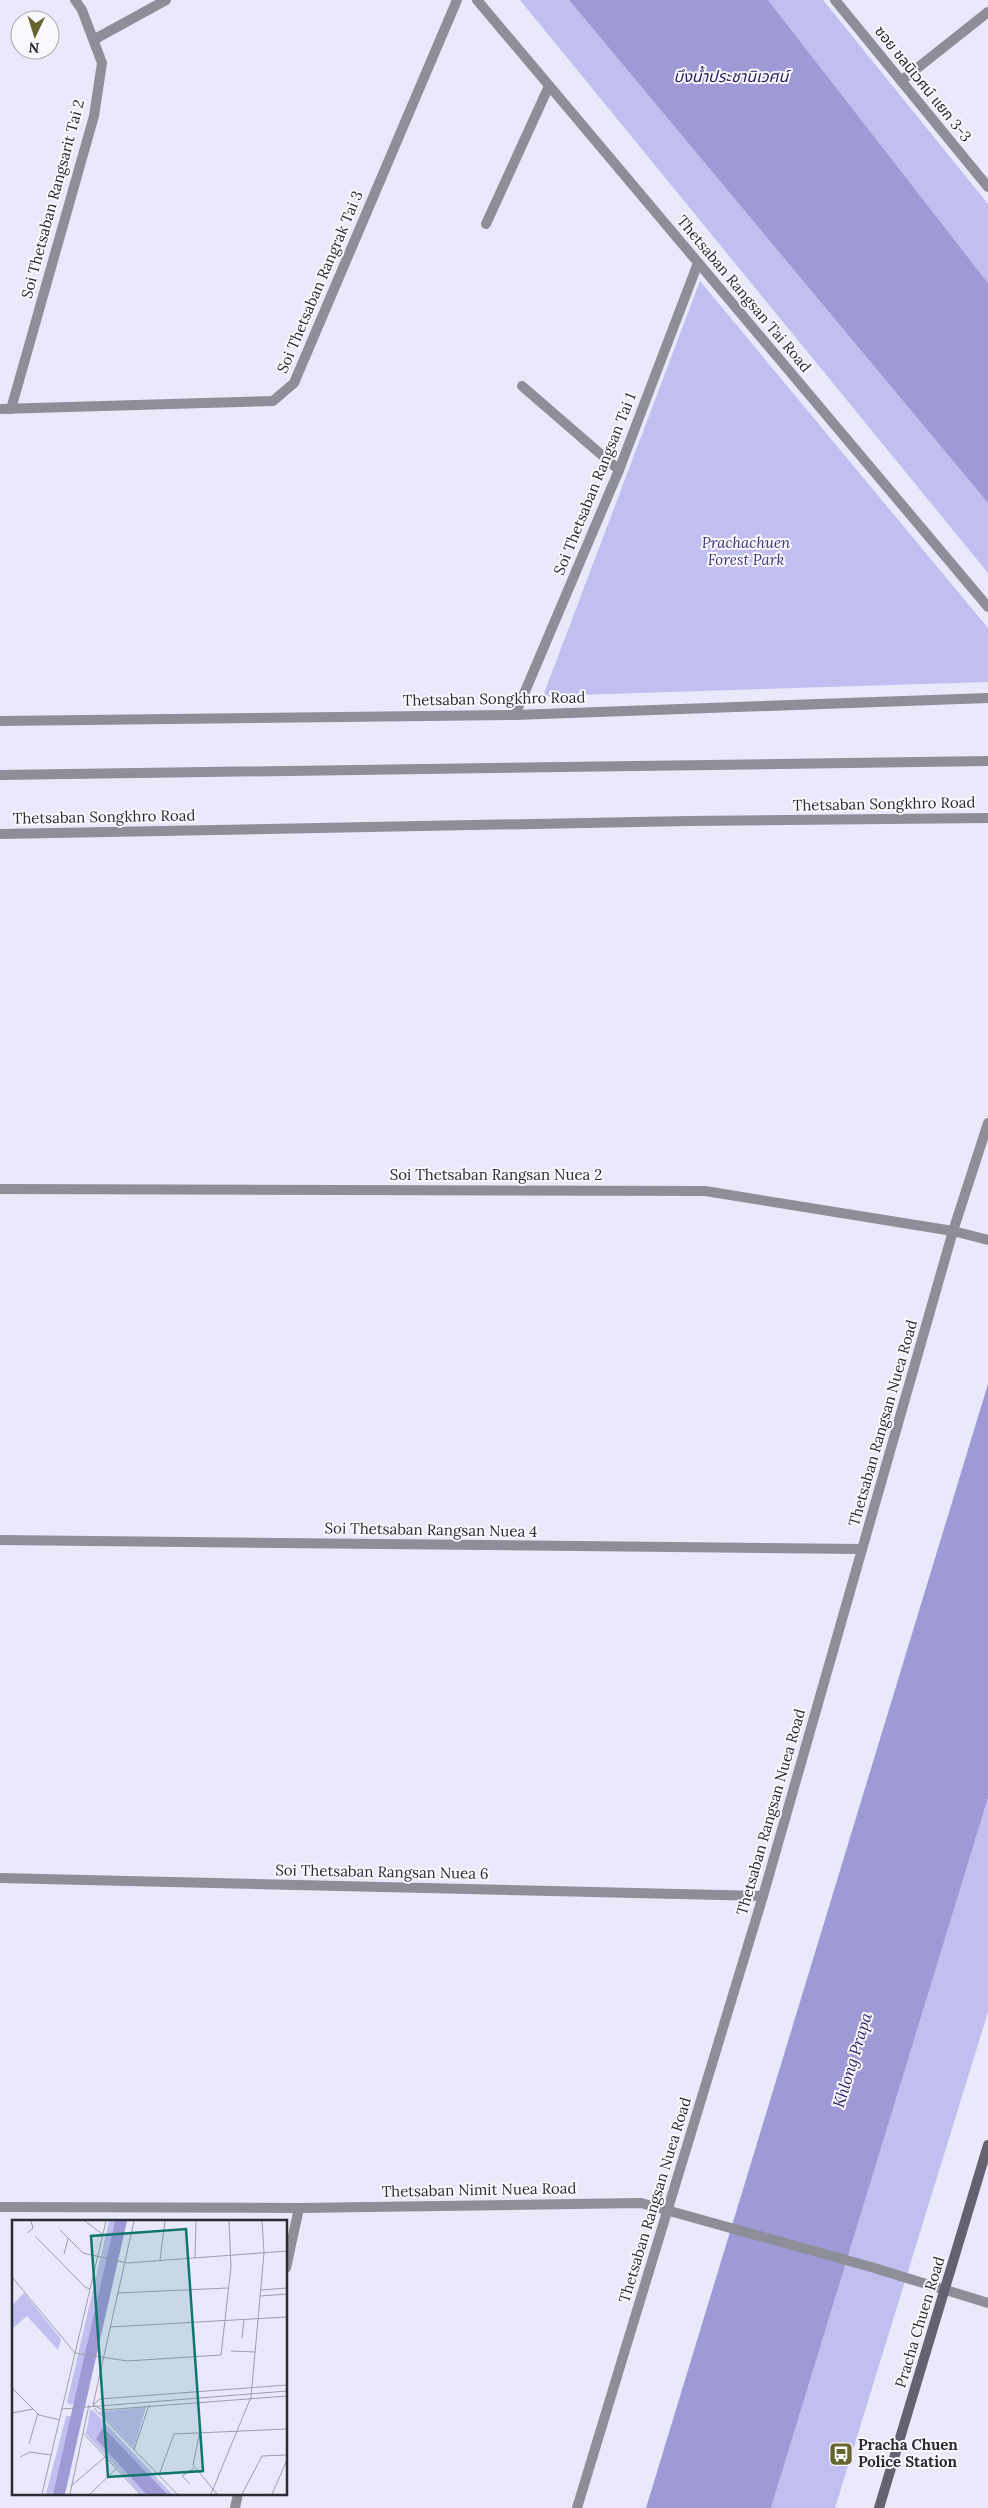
<svg xmlns="http://www.w3.org/2000/svg" width="988" height="2508" viewBox="0 0 988 2508" font-family="Lora,'Noto Sans Thai',serif">
<rect width="100%" height="100%" fill="#eae9fc"/>
<g fill="#c1bfef">
<polygon points="520,0 569,0 988,503 988,573"/>
<polygon points="768,0 823,0 988,204 988,283"/>
<polygon points="700,281 988,628 988,682 543,696"/>
<polygon points="988,1798 988,2012 835,2508 771,2508"/>
</g>
<g fill="#9f9ad6">
<polygon points="569,0 768,0 988,283 988,503"/>
<polygon points="988,1384 988,1798 771,2508 646,2508"/>
</g>
<g fill="none" stroke-linecap="round" stroke-linejoin="round">
<g stroke="#8e8e98" stroke-width="10">
<polyline points="477,0 988,607"/>
<polyline points="835,0 988,187"/>
<polyline points="95,39 166,0"/>
<polyline points="901,81 988,12"/>
<polyline points="486,224 549,86"/>
<polyline points="522,386 619,470"/>
<polyline points="0,409 273,401 294,383 457,0"/>
<polyline points="11,409 94,116 102,63 82,10 75,0"/>
<polyline points="515,715 619,470 698,263"/>
<polyline points="0,721 515,715 988,698"/>
<polyline points="0,834 688,821 988,818"/>
<polyline points="0,1189 705,1191 953,1231 988,1240"/>
<polyline points="0,1540 862,1549"/>
<polyline points="0,1878 763,1896"/>
<polyline points="0,2207 299,2208 641,2203 871,2267 988,2303"/>
<polyline points="286,2268 299,2208"/>
<polyline points="235,2508 238,2494"/>
<polyline points="577,2508 763,1896 953,1231 988,1123"/>
</g>
<polyline stroke="#8e8e98" stroke-width="10" points="0,775 988,761"/>
<polyline stroke="#636270" stroke-width="10" points="879,2508 988,2145"/>
</g>
<defs>
<g id="bus-square" transform="scale(1.25)"><rect x="-9" y="-9" width="18" height="18" rx="4" fill="#666531" stroke="#f8f8fd"/><path d="M-5-6H5V4H4V6H2V4H-2V6H-4V4H-5ZM-3.5-4V0h7V-4ZM-3.5 1.2v1.5H-2V1.2ZM2 1.2v1.5H3.5V1.2Z" fill="#fff"/></g>
</defs>
<g fill-rule="evenodd">
<use href="#bus-square" x="841" y="2454"/>
</g>
<g text-anchor="middle" stroke-width="4" stroke-linejoin="round" paint-order="stroke">
<g font-size="15" fill="#2b2b34" stroke="#f8f8fd">
<text transform="translate(923 84) rotate(51)" y="5">ซอย ชลนิเวศน์ แยก 3-3</text>
<text transform="translate(53 199) rotate(-75)" y="5">Soi Thetsaban Rangsarit Tai 2</text>
<text transform="translate(320 282) rotate(-67)" y="5">Soi Thetsaban Rangrak Tai 3</text>
<text transform="translate(744 294) rotate(50)" y="5">Thetsaban Rangsan Tai Road</text>
<text transform="translate(595 484) rotate(-68)" y="5">Soi Thetsaban Rangsan Tai 1</text>
<text transform="translate(494 699) rotate(-1)" y="5">Thetsaban Songkhro Road</text>
<text transform="translate(884 804) rotate(-1)" y="5">Thetsaban Songkhro Road</text>
<text transform="translate(104 817) rotate(-1)" y="5">Thetsaban Songkhro Road</text>
<text x="496" y="1180">Soi Thetsaban Rangsan Nuea 2</text>
<text transform="translate(883 1423) rotate(-74)" y="5">Thetsaban Rangsan Nuea Road</text>
<text transform="translate(431 1530) rotate(1)" y="5">Soi Thetsaban Rangsan Nuea 4</text>
<text transform="translate(771 1812) rotate(-74)" y="5">Thetsaban Rangsan Nuea Road</text>
<text transform="translate(382 1872) rotate(1)" y="5">Soi Thetsaban Rangsan Nuea 6</text>
<text transform="translate(479 2190) rotate(-1)" y="5">Thetsaban Nimit Nuea Road</text>
<text transform="translate(655 2200) rotate(-73)" y="5">Thetsaban Rangsan Nuea Road</text>
<text transform="translate(920 2322) rotate(-73)" y="5">Pracha Chuen Road</text>
</g>
<g font-size="15" font-style="italic" fill="#40347b" stroke="#f8f8fd">
<text x="746" y="548">Prachachuen<tspan x="746" dy="17">Forest Park</tspan></text>
</g>
<g font-size="15" font-weight="bold" fill="#2b2b34" stroke="#f8f8fd" text-anchor="start">
<text x="858" y="2450">Pracha Chuen<tspan x="858" dy="17">Police Station</tspan></text>
</g>
<g font-size="16" font-style="italic" fill="#2b1a60" stroke="#f8f8fd">
<text x="731" y="82">บึงน้ำประชานิเวศน์</text>
<text transform="translate(852 2060) rotate(-73)" y="6">Khlong Prapa</text>
</g>
</g>
<g transform="translate(12 2220)">
<rect width="275" height="275" fill="#eae9fc"/>
<path d="M97,1H103L62,183L58,185L55,182ZM12,73L49,119L46,130L15,96L0,109V85ZM134,187L122,228L87,192ZM78,190H81L160,274H155L91,207L84,219L134,274H129L74,214ZM54,196H59L41,274H34Z" fill="#c1bfef"/>
<path d="M103,1H115L53,274H41ZM91,207L155,274H134L84,219Z" fill="#9f9ad6"/>
<path fill="none" stroke="#9e9dac" stroke-width="1" d="M73,1L90,14M48,10L71,33L115,43L275,31M15,13L21,8L19,1M23,16L73,67L78,69M52,34L56,19M183,38L184,1M148,40L153,1M0,57L63,133L115,141L209,135L219,47L217,1M249,70L275,68M105,73L216,68M248,76L275,74M98,107L275,97M230,118L232,100M219,131L243,132M0,168L27,195L48,200M81,185L88,179L275,165M81,185L91,190L275,176M81,185L122,1M82,188L165,274M50,189L275,171M0,193L21,189M188,211L181,245L205,274M71,213L128,274M17,224L26,193M122,230L137,185M8,237L18,232L39,235M147,255L162,214L275,209M178,264L170,256L182,248M59,266L93,237M30,274L94,1M58,274L77,185M78,274L104,249M199,274L239,177L252,33L250,1M230,274L250,236L275,235M260,274L275,240"/>
<path fill="#0f766e" fill-opacity="0.15" stroke="#0f766e" stroke-width="2.5" d="M174,9L191,251L96,257L79,16Z"/>
<rect width="275" height="275" fill="none" stroke="#2b2b34" stroke-width="2.5"/>
</g>
<g transform="translate(35 35) rotate(184)"><circle r="24" fill="#f8f8fd" stroke="#a6a6ad"/>
<path d="M0-4L9 19L0 12L-9 19Z" fill="#666531"/>
<text y="-8" font-size="14" font-weight="bold" text-anchor="middle" fill="#2b2b34">N</text>
</g>
</svg>
